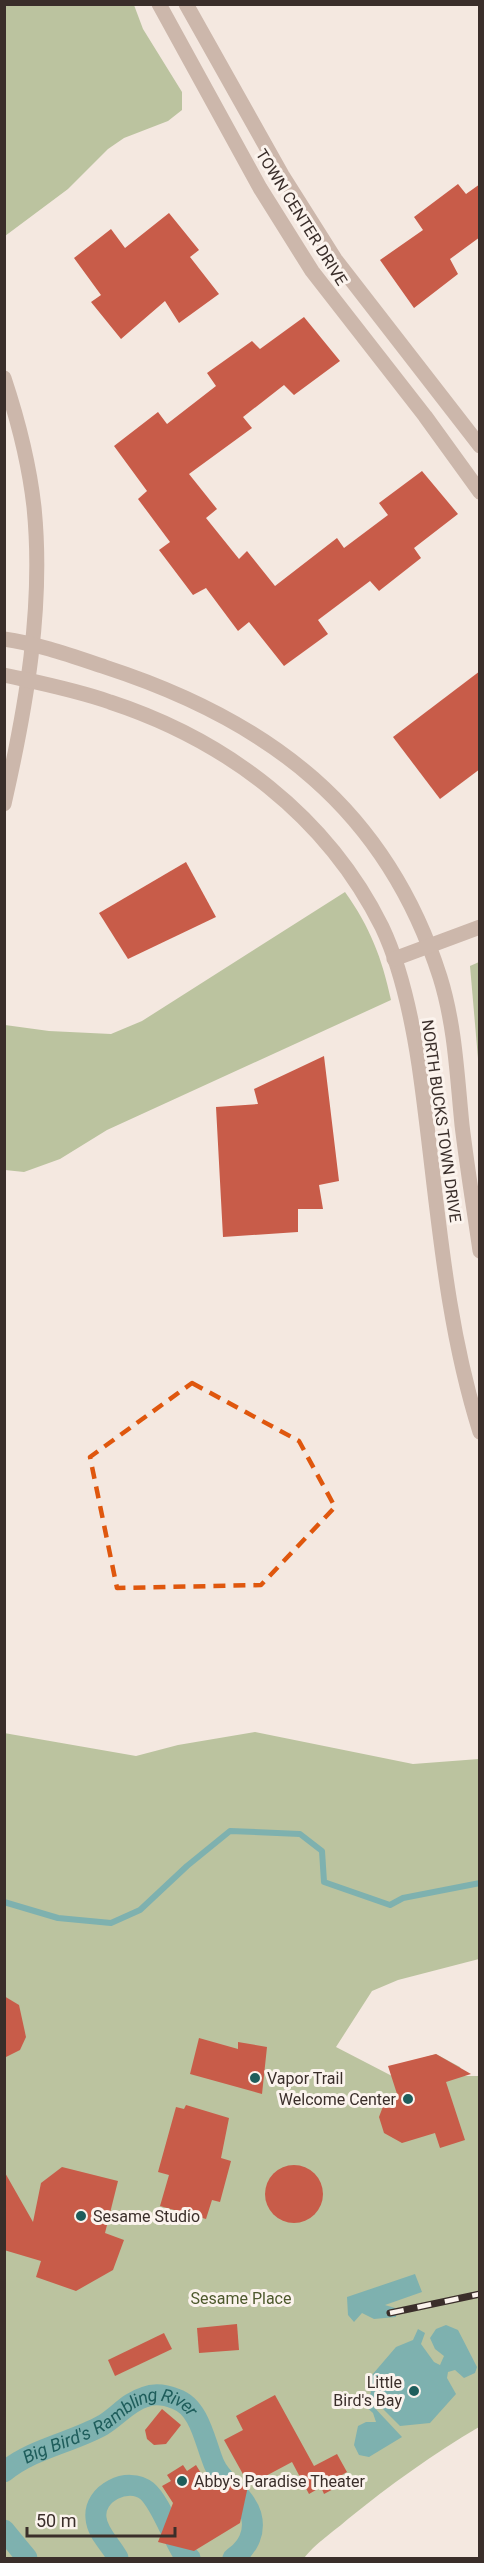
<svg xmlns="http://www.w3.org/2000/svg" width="484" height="2563" viewBox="0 0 484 2563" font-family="Roboto,sans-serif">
<rect width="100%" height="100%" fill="#f4e8e0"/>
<g fill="#bbc39f">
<polygon points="5,4 134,5 143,29 182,92 182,110 168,121 124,138 108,149 68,189 5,236"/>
<path d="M345,892C370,927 382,958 391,1000L107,1130L60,1159L24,1172L5,1170V1025L49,1031L111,1034L142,1021Z"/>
<polygon points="479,962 479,1070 470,966"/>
<path d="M255,1732L413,1764L479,1759V1959L398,1980L372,1991L336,2047L392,2076L409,2062L436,2054L460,2067L464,2076H479V2427C433,2454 390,2485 348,2519C332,2533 317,2542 304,2558H5L4,1733L136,1756L178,1745Z"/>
</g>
<g fill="#7eb1af">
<polygon points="415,2274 422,2292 385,2305 395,2308 396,2317 374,2319 362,2313 354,2322 348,2315 347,2297"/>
<polygon points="446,2325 458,2330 477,2367 475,2373 464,2378 455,2370 448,2372 447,2378 456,2394 430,2423 400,2426 374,2400 372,2405 402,2437 369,2457 359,2455 354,2445 358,2426 366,2422 376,2422 373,2413 365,2406 371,2392 366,2382 396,2347 413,2340 418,2329 425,2333 421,2344 434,2362 440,2365 444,2356 435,2349 430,2338 436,2329"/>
</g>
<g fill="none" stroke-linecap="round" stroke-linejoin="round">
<polyline stroke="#7eb1af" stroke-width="6" points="4,1902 58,1918 111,1923 140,1910 187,1866 230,1831 300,1834 322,1851 324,1882 390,1905 403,1898 480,1883"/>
<g stroke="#7eb1af" stroke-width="21">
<path id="s1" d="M4,2472C33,2448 71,2443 103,2425C118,2416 128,2402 145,2397C155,2393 166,2395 176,2399C200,2407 205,2443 214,2464C222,2483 245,2495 251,2515C256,2533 247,2549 233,2558"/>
<polyline points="4,2530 27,2558"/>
<path d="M118,2558C111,2545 97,2533 96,2518C93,2493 128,2476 147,2491C160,2502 172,2536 182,2552L190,2558"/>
</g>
</g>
<g fill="#c85c49">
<polygon points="458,184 466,194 480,184 480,237 450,259 458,274 414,308 380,260 423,230 414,217"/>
<polygon points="169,213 199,250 190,257 219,294 179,323 165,301 121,339 91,302 101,295 74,258 111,229 125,248"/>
<polygon points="304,317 340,361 294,395 284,385 243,417 252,428 189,474 217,509 206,518 239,559 247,551 275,586 337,538 344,548 388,515 379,503 422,471 458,514 414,548 421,558 379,591 370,581 318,620 328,634 284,666 249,622 238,631 206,588 193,595 159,550 170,542 138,499 147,491 114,446 158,412 167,424 216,386 207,373 252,341 260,349"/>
<polygon points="480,671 480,769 440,799 393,737"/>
<polygon points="186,862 216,917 128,959 99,913"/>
<polygon points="324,1056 339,1181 319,1185 323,1209 298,1209 298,1232 223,1237 216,1107 258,1104 254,1089"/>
<polygon points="4,1996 19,2005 26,2037 20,2050 4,2058"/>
<polygon points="199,2038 238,2049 238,2042 267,2047 262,2094 190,2074"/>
<polygon points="436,2054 471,2074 446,2082 465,2140 440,2148 435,2133 402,2143 384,2133 379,2117 385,2101 398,2097 388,2066"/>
<polygon points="186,2105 229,2118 221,2158 231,2161 220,2202 212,2200 206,2219 160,2206 169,2175 158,2172 176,2107 184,2109"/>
<circle cx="294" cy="2194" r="29"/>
<polygon points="62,2167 118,2181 105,2233 124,2240 113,2270 76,2291 36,2277 41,2261 4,2250 4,2171 33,2222 41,2183"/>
<polygon points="237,2324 239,2350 199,2353 197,2328"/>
<polygon points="164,2333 172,2349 115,2376 108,2360"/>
<polygon points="275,2395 314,2466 337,2454 347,2472 335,2479 339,2486 324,2494 321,2487 309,2494 292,2462 249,2485 224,2440 243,2430 236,2416"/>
<polygon points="162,2409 181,2425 166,2444 154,2445 147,2439 145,2430"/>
<polygon points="183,2465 187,2471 196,2465 207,2483 248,2486 240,2523 194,2551 158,2542 173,2503 162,2486 171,2481 167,2475"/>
</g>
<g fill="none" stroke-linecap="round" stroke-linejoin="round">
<g stroke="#ccb7ab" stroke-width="15">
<polyline points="159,4 260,188 312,271 425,416 480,492"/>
<polyline points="186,4 282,175 335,259 480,446"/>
<path d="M4,378C18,420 29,462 34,507C44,606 26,708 4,804"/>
<path d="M4,639C39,644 72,656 105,667C268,720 386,808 440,977C455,1025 457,1075 462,1125C467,1167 474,1209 480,1251"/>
<path d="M4,675C40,683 76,690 110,702C226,740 327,816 382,927C402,969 412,1019 419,1065C437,1188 442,1312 480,1432"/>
<polyline points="394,959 480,927"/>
</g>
<g stroke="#3a2e2a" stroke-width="7">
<polyline id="rail" points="390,2313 480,2294"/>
</g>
<use href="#rail" stroke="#fbf3ed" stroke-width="4.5" stroke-dasharray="14" stroke-linecap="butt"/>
</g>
<path fill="none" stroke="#df570e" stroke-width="4.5" stroke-dasharray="12 8" stroke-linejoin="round" d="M192,1383L299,1441L335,1507L261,1585L117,1588L90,1457Z"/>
<g fill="#1e5d5b" stroke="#fbf3ed" stroke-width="2">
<circle cx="255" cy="2078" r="6"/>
<circle cx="408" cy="2099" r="6"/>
<circle cx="81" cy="2216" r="6"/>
<circle cx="414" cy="2391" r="6"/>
<circle cx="182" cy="2481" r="6"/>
</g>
<g text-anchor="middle" stroke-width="6" stroke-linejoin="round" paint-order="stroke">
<g font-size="16" fill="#3a2e2a" stroke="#fbf3ed">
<text transform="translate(302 217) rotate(58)" y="6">TOWN CENTER DRIVE</text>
<text transform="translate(442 1121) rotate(82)" y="6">NORTH BUCKS TOWN DRIVE</text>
</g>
<g font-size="16" fill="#3a2e2a" stroke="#fbf3ed" text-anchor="start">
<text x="267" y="2084">Vapor Trail</text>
<text x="396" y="2105" text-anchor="end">Welcome Center</text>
<text x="93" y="2222">Sesame Studio</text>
<text x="402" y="2388" text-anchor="end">Little<tspan x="402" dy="18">Bird's Bay</tspan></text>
<text x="194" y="2487">Abby's Paradise Theater</text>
</g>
<g font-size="16" fill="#4d592d" stroke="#fbf3ed">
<text x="241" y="2304">Sesame Place</text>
</g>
<g font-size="18" font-style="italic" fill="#1e5d5b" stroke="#fbf3ed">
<text dy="6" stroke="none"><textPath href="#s1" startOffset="120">Big Bird's Rambling River</textPath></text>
</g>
</g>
<rect width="484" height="2563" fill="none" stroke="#3a2e2a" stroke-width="12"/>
<path d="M27 2527v9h148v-9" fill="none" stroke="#3a2e2a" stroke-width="3"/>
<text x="36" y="2527" font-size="18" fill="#3a2e2a" stroke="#fbf3ed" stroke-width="4.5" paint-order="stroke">50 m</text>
</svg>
